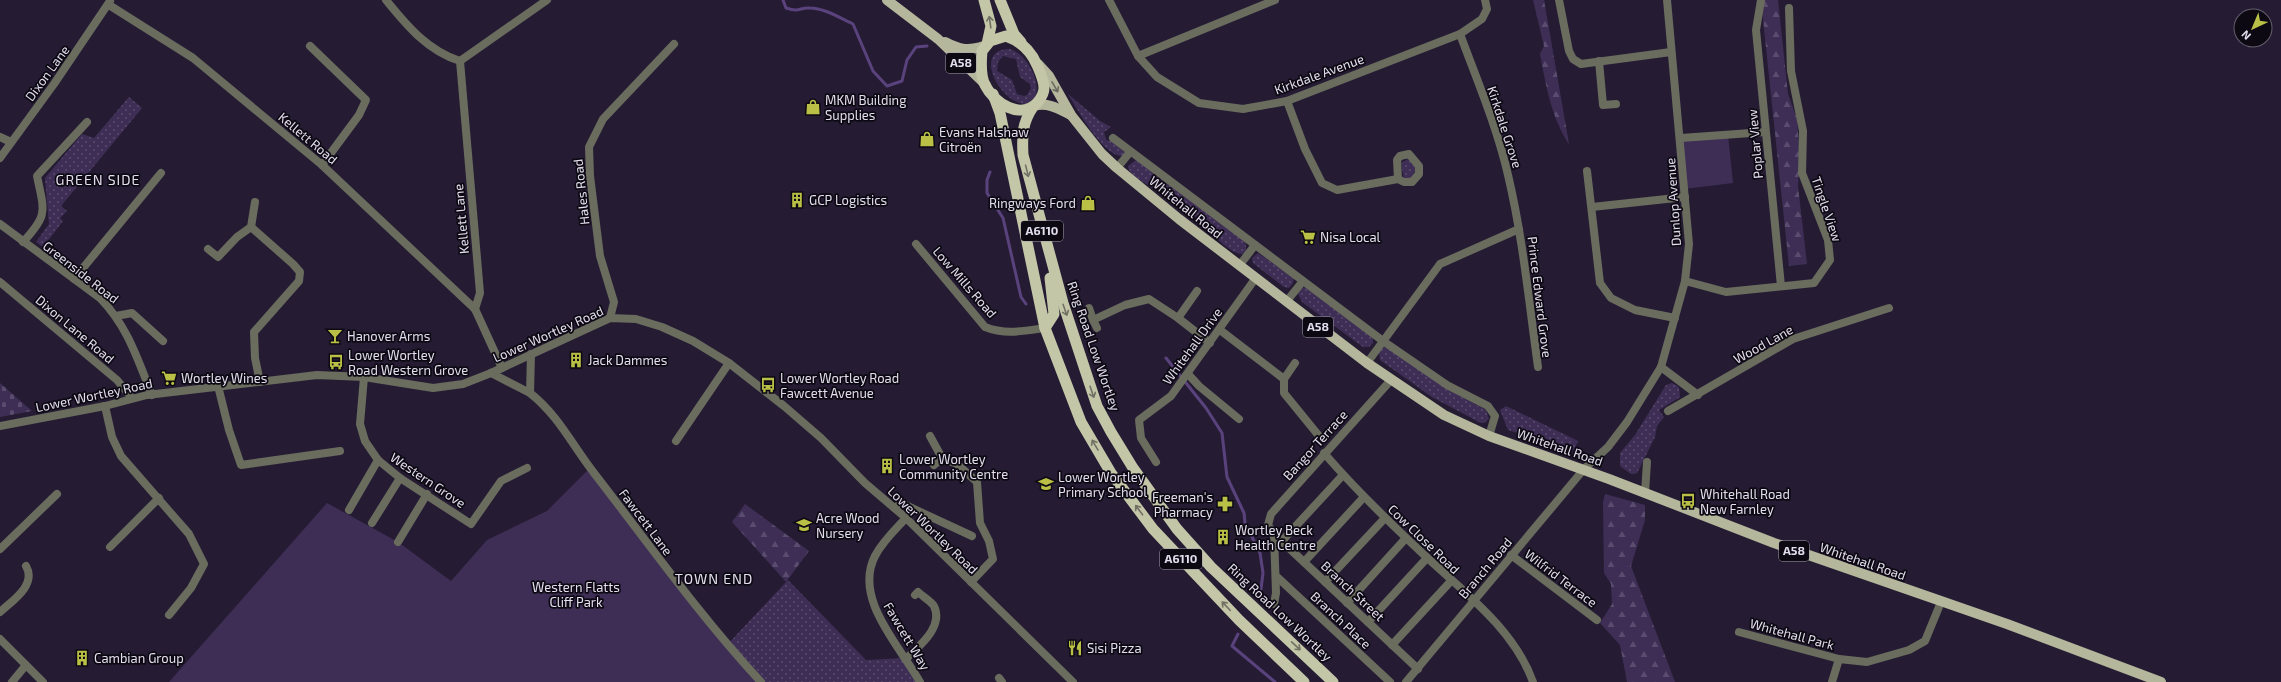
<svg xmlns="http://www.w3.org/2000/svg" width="2281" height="682" viewBox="0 0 2281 682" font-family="'Exo 2',sans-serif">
<defs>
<pattern id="grass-dots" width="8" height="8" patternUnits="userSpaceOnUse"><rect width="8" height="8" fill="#3e2e55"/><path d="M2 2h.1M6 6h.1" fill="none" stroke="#5a4c6e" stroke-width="1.8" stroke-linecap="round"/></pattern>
<pattern id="forest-firs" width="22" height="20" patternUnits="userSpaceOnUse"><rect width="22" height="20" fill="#3e2e55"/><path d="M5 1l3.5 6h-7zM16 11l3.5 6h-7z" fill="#5a4c6e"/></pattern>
<pattern id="cemetery-stones" width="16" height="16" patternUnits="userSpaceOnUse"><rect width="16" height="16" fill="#3e2e55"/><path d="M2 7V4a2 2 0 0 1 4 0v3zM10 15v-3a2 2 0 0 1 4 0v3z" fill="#5a4c6e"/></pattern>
</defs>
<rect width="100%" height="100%" fill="#251c34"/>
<g fill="url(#grass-dots)" fill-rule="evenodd">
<path d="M1010,49C1026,54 1042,81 1035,97L1026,104C1000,104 971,49 1010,49ZM1003,56L1016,59L1020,77L1030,84L1031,88L1027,95L1024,96L1017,94L1012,80L997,71L998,62Z"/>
<path d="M1068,94L1100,121L1111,127L1104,132L1106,140L1112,141L1126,153L1122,156C1103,156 1077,109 1068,94Z"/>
<polygon points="129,97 142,108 61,206 67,211 60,218 63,221 43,247 36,242 49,224 45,178 82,134 94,138"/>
<polygon points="1408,159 1414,165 1416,170 1410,178 1404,179 1401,163"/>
<path d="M1136,160L1244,241L1246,245V251L1243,254C1226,255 1196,214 1182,204C1171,196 1127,178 1128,166Z"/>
<polygon points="1258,253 1294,278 1293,283 1289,288 1284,287 1253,263 1252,258"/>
<polygon points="1306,287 1373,337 1373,343 1369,347 1363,347 1302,302 1298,294 1301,289"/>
<polygon points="1384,347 1387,347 1460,396 1486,410 1489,419 1484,423 1481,423 1432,397 1380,360 1379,352"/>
<polygon points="1672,383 1679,387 1680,397 1659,410 1664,417 1657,426 1655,437 1637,473 1631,474 1620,466 1620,453 1635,435 1666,385"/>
<polygon points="1506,406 1578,441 1574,450 1508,430 1500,410"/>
<polygon points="788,580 866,660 907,658 920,682 761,682 728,644"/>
</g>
<g fill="url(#forest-firs)">
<path d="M1533,0H1544L1569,144C1551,117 1546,85 1540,54L1544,46Z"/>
<polygon points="1761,0 1778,0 1788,94 1797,119 1800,158 1798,186 1807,264 1789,266"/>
<polygon points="1605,494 1645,505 1645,520 1631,566 1675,682 1627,682 1620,645 1600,623 1612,604 1611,584 1604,573 1603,502"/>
<polygon points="745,504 809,551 786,582 732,522"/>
</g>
<polygon fill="url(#cemetery-stones)" points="0,383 32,411 0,417"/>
<g fill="#3e2e55">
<polygon points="1728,135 1733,183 1684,189 1681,138"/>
<polygon points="590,468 758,682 169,682 327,503 398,542 451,581 487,540 547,511"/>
</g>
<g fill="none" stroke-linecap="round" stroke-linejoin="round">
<g stroke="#5a437d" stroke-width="3">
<path d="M783,0L786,8C801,13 799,7 810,8C824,8 840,18 853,24L873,71L887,86L902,81L907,60L916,47L927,46"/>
<polyline points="990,172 987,180 987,193 1003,218 1021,297 1026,304"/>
<polyline points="1166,358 1206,408 1222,433 1227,477 1244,513 1245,523 1260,553 1263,573 1261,589"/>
<polyline points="1238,634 1232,646 1275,682"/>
</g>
<g stroke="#6a6c5e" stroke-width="8">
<path d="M386,0C407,26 428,51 460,61"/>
<polyline points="1109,0 1138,56 1157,77 1199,103 1243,109 1287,101 1460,34 1482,19 1487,9 1485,0"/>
<polyline points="1559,0 1569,51 1573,59 1581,64 1671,52"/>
<polyline points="1761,0 1756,30 1781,286"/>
<polyline points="109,5 193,58 322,165 475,309"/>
<path d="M1460,34C1477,80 1497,127 1508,175C1523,238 1529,303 1538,367"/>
<polyline points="310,46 366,100 359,115 322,165"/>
<polyline points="1138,56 1275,0"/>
<polyline points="460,61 480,293 475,309 502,368"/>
<polyline points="460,61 547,0"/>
<polyline points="1599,61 1603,105 1616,104"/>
<polyline points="1287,101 1305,149 1322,183 1337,190 1398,179 1404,182 1412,182 1419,174 1419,166 1409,154 1400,156 1397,160 1398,179"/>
<polyline points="0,137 11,142"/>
<polyline points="1113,138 1383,341 1447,385 1488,406 1495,416 1489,436"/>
<polyline points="1681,138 1765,132"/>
<polyline points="0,158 54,84 110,1"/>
<polyline points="1117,168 1130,152"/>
<polyline points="1587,171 1600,283 1611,298 1635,310 1675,318"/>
<polyline points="1592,207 1685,197"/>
<path d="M0,224L100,298C128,327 137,358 152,395"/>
<polyline points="251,227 255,202"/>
<path d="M23,242C49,214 44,211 37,176L87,122"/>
<path d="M916,244L985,327C1005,335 1024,331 1045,328"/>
<polyline points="208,249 218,257 237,237 251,227 293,264 300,272 299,281 254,332 255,358 260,382"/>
<polyline points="1239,266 1255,245"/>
<polyline points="74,279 161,173"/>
<polyline points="1685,281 1726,292 1814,283 1830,260 1828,240 1802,173 1803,131 1791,71 1789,8"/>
<polyline points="0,282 117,380 132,398"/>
<polyline points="1286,302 1303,281"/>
<polyline points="1089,308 1093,320 1125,305 1149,299 1178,318 1210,343"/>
<polyline points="116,316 132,313 163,341"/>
<polyline points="610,318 614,302 600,256 590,176 589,147 603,119 674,44"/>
<polyline points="1178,318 1197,291"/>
<polyline points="1093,320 1097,328"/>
<polyline points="1220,330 1284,379"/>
<path d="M531,354L530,393C559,416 572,445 594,473C649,544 700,616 761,682"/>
<polyline points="1295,363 1284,379 1284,393 1319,436"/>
<polyline points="1367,363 1440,264 1519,229"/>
<polyline points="1661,367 1698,395"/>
<polyline points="491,373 530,393"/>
<polyline points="1188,374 1199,386 1239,419"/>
<polyline points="364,377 360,424 365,441 378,460 400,478 471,524 501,481 527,468"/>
<polyline points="1391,380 1271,514 1268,525 1274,534 1418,669"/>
<polyline points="218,386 229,430 241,465 340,451"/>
<polyline points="105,406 112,437 121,456 189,534 204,564 191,588 169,615"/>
<polyline points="1668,411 1793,339 1889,308"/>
<polyline points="930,436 942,458 957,464 977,482 980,523 989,541 993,559 971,582"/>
<polyline points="676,441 729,363"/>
<path d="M1324,453C1354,488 1387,520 1420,551C1460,589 1514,628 1533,682"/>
<polyline points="1156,462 1141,438 1139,420 1171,396 1255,279"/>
<polyline points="934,465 942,458"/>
<polyline points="1584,469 1608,447 1627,422 1661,367 1685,281 1689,244 1667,0"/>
<polyline points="1645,493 1647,462"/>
<polyline points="895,508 901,503 972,536"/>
<polyline points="349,510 378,460"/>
<path d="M906,518C895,530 883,541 875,556C853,599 900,646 920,682"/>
<polyline points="372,523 400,478"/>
<polyline points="1282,541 1343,475"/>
<polyline points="398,542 427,494"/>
<polyline points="110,547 159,498"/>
<polyline points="0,549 57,494"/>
<polyline points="1511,555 1597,620"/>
<polyline points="1304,562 1364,497"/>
<polyline points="1276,576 1390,682"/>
<polyline points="1325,582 1385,518"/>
<polyline points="1347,603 1406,538"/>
<polyline points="1274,604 1276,593 1274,534"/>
<path d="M0,612C12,601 37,585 26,566"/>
<polyline points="1368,622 1427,558"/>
<polyline points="1739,632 1839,659 1867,662 1909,650 1925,641 1941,602"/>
<polyline points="0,639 43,682"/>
<polyline points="1392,645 1451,581"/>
<path d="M907,658C919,646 944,627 934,606C931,601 922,596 918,592L915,595"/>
<polyline points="999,678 1002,682"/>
<polyline points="12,682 26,665"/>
<polyline points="1832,682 1839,659"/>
</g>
<g stroke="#6a6c5e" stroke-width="8">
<polyline points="0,426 105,406 147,395 317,375 364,377 433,388 463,384 491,373 610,318 636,319 662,327 693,341 729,363 784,406 821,438 865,483 906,518 1073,682"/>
<polyline points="1406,682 1584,469"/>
</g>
<g stroke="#b4b79b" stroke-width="10">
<polyline points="887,0 938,39 986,85"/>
<path d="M945,42C960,50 969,51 984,46"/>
<polyline points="1038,64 1049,76 1071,115 1102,154 1117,168 1179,219 1367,363 1444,415 1489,436 1609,479 1774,543 2007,624 2161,682"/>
<path d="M1034,106C1048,102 1059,109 1071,115"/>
</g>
<g stroke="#c3c6a7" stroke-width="11">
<polyline points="984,0 991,26 987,44"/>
<polyline points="1000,0 1014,34 1021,42"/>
<path d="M1006,36C1020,41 1031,51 1037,65C1040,72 1044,80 1044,88C1044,93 1041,98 1038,102C1021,121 994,103 985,85C980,75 981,62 982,51L990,41Z"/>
<polyline points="993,94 1000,113 1045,328 1081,422 1111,473 1153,529 1239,620 1304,682"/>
<path d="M1033,107C1022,123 1022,136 1023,155L1063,303L1097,406L1111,432L1133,468L1177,529L1211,567L1333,682"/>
<polyline points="1045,328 1054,314 1050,278"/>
</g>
</g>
<defs><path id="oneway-shaft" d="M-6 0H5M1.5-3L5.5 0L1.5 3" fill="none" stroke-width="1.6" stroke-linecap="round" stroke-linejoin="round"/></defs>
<g stroke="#717164">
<use href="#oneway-shaft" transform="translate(990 22) rotate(-98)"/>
<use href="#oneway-shaft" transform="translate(1027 171) rotate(76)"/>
<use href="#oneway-shaft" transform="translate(1065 310) rotate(71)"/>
<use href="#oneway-shaft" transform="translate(1092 392) rotate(71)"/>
<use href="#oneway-shaft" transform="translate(1095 445) rotate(-121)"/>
<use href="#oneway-shaft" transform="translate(1139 510) rotate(-127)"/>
<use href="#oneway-shaft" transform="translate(1226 606) rotate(-134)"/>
<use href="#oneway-shaft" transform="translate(1296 646) rotate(43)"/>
</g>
<use stroke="#69695e" href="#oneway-shaft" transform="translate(1055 87) rotate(60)"/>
<defs>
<g id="shop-bare" transform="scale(1.2)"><path d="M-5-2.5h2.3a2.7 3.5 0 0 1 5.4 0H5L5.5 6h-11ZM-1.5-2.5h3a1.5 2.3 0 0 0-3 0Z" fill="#bac045" stroke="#0d0913" stroke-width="2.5" paint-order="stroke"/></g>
<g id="building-bare" transform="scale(1.2)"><path d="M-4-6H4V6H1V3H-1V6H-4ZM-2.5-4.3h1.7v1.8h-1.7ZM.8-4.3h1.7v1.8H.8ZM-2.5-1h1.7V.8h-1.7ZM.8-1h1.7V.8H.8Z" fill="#bac045" stroke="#0d0913" stroke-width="2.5" paint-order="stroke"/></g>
<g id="supermarket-bare" transform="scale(1.2)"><path d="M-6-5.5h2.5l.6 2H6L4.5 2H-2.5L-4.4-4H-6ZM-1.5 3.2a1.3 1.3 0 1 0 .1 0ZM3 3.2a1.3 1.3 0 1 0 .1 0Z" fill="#bac045" stroke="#0d0913" stroke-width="2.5" paint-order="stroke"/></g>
<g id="bar-bare" transform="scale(1.2)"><path d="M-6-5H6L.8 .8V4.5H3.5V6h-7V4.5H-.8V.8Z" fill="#bac045" stroke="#0d0913" stroke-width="2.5" paint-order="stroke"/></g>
<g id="bus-bare" transform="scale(1.2)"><path d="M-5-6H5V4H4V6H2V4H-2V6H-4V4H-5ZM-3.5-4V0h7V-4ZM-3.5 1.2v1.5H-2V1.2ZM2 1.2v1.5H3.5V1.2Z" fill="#bac045" stroke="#0d0913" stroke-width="2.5" paint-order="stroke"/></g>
<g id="school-bare" transform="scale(1.2)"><path d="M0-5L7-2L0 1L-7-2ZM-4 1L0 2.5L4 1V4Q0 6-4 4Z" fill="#bac045" stroke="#0d0913" stroke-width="2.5" paint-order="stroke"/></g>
<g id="pharmacy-bare" transform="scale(1.2)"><path d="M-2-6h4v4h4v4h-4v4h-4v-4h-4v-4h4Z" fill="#bac045" stroke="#0d0913" stroke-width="2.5" paint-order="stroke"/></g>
<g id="restaurant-bare" transform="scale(1.2)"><path d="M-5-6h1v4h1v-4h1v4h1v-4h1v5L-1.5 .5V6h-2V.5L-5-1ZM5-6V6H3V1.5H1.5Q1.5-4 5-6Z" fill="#bac045" stroke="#0d0913" stroke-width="2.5" paint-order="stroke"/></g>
</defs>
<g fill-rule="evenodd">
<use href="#shop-bare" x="813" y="107"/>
<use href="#shop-bare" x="927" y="139"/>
<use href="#building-bare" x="797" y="200"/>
<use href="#shop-bare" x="1088" y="203"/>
<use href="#supermarket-bare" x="1308" y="237"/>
<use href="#bar-bare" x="335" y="336"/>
<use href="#building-bare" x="576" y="360"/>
<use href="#bus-bare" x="336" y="362"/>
<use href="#supermarket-bare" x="169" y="378"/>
<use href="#bus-bare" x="768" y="385"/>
<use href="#building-bare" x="887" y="466"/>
<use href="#school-bare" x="1046" y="484"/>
<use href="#bus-bare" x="1688" y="501"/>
<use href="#pharmacy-bare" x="1225" y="504"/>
<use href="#school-bare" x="804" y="525"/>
<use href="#building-bare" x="1223" y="537"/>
<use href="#restaurant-bare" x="1075" y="648"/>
<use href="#building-bare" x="82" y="658"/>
</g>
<g text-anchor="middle" stroke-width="3.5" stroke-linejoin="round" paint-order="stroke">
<g fill="#0d0913" stroke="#a39eac" stroke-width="1">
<rect x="946" y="53" width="30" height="20" rx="3"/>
<rect x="1021" y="221" width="42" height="20" rx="3"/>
<rect x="1303" y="317" width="30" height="20" rx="3"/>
<rect x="1779" y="541" width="30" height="20" rx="3"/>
<rect x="1160" y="549" width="42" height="20" rx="3"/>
</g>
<g font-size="12" font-weight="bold" fill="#e3deee">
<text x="961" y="67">A58</text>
<text x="1042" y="235">A6110</text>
<text x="1318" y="331">A58</text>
<text x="1794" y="555">A58</text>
<text x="1181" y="563">A6110</text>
</g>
<g font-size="13" fill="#e3deee" stroke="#0d0913">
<text transform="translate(47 73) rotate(-54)" y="5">Dixon Lane</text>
<text transform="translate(1319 74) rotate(-20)" y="5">Kirkdale Avenue</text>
<text transform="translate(1505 127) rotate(72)" y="5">Kirkdale Grove</text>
<text transform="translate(308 138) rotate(40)" y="5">Kellett Road</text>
<text transform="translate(1755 144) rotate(-95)" y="5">Poplar View</text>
<text transform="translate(581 192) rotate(-96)" y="5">Hales Road</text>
<text transform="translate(1673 202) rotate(-94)" y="5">Dunlop Avenue</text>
<text transform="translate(1186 207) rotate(39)" y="5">Whitehall Road</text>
<text transform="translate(1827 209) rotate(71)" y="5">Tingle View</text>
<text transform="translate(461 219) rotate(-95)" y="5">Kellett Lane</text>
<text transform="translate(81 272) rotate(38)" y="5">Greenside Road</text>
<text transform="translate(965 282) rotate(49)" y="5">Low Mills Road</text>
<text transform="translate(1540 297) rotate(83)" y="5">Prince Edward Grove</text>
<text transform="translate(75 329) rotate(40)" y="5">Dixon Lane Road</text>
<text transform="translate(548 334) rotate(-24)" y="5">Lower Wortley Road</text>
<text transform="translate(1763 344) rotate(-29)" y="5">Wood Lane</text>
<text transform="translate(1094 346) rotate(71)" y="5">Ring Road Low Wortley</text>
<text transform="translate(1192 346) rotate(-54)" y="5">Whitehall Drive</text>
<text transform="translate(94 395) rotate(-12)" y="5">Lower Wortley Road</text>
<text transform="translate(1315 445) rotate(-48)" y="5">Bangor Terrace</text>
<text transform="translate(1560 447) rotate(19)" y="5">Whitehall Road</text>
<text transform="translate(428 480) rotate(34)" y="5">Western Grove</text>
<text transform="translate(646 522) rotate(53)" y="5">Fawcett Lane</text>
<text transform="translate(933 530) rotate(44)" y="5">Lower Wortley Road</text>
<text transform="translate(1424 539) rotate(44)" y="5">Cow Close Road</text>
<text transform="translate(1863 561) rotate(19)" y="5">Whitehall Road</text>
<text transform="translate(1485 568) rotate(-50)" y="5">Branch Road</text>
<text transform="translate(1561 578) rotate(37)" y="5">Wilfrid Terrace</text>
<text transform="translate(1353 591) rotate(43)" y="5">Branch Street</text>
<text transform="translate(1280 612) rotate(43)" y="5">Ring Road Low Wortley</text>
<text transform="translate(1341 620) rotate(43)" y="5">Branch Place</text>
<text transform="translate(1792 634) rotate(15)" y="5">Whitehall Park</text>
<text transform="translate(907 636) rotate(59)" y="5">Fawcett Way</text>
</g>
<g font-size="13" fill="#e3deee" stroke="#0d0913" text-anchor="start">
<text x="825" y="105">MKM Building<tspan x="825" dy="15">Supplies</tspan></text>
<text x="939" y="137">Evans Halshaw<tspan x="939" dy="15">Citroën</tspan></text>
<text x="809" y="205">GCP Logistics</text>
<text x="1076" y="208" text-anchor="end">Ringways Ford</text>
<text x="1320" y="242">Nisa Local</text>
<text x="347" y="341">Hanover Arms</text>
<text x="348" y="360">Lower Wortley<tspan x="348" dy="15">Road Western Grove</tspan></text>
<text x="588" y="365">Jack Dammes</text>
<text x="181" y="383">Wortley Wines</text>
<text x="780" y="383">Lower Wortley Road<tspan x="780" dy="15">Fawcett Avenue</tspan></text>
<text x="899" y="464">Lower Wortley<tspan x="899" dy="15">Community Centre</tspan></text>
<text x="1058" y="482">Lower Wortley<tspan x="1058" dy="15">Primary School</tspan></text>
<text x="1700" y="499">Whitehall Road<tspan x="1700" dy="15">New Farnley</tspan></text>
<text x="1213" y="502" text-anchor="end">Freeman's<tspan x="1213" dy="15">Pharmacy</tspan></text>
<text x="816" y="523">Acre Wood<tspan x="816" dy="15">Nursery</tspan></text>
<text x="1235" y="535">Wortley Beck<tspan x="1235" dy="15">Health Centre</tspan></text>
<text x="1087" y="653">Sisi Pizza</text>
<text x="94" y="663">Cambian Group</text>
</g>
<g font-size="13" fill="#e5dff1" stroke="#0d0913">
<text x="576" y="592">Western Flatts<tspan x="576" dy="15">Cliff Park</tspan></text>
</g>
<g font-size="14" letter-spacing="1" fill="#e3deee" stroke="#0d0913">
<text x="98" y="185">GREEN SIDE</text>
<text x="714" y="584">TOWN END</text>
</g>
</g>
<g transform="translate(2253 28) rotate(224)"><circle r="19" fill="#0d0913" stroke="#635e6b"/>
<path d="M0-3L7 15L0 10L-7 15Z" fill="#bac045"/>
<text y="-6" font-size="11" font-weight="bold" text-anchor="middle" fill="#e3deee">N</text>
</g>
</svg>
